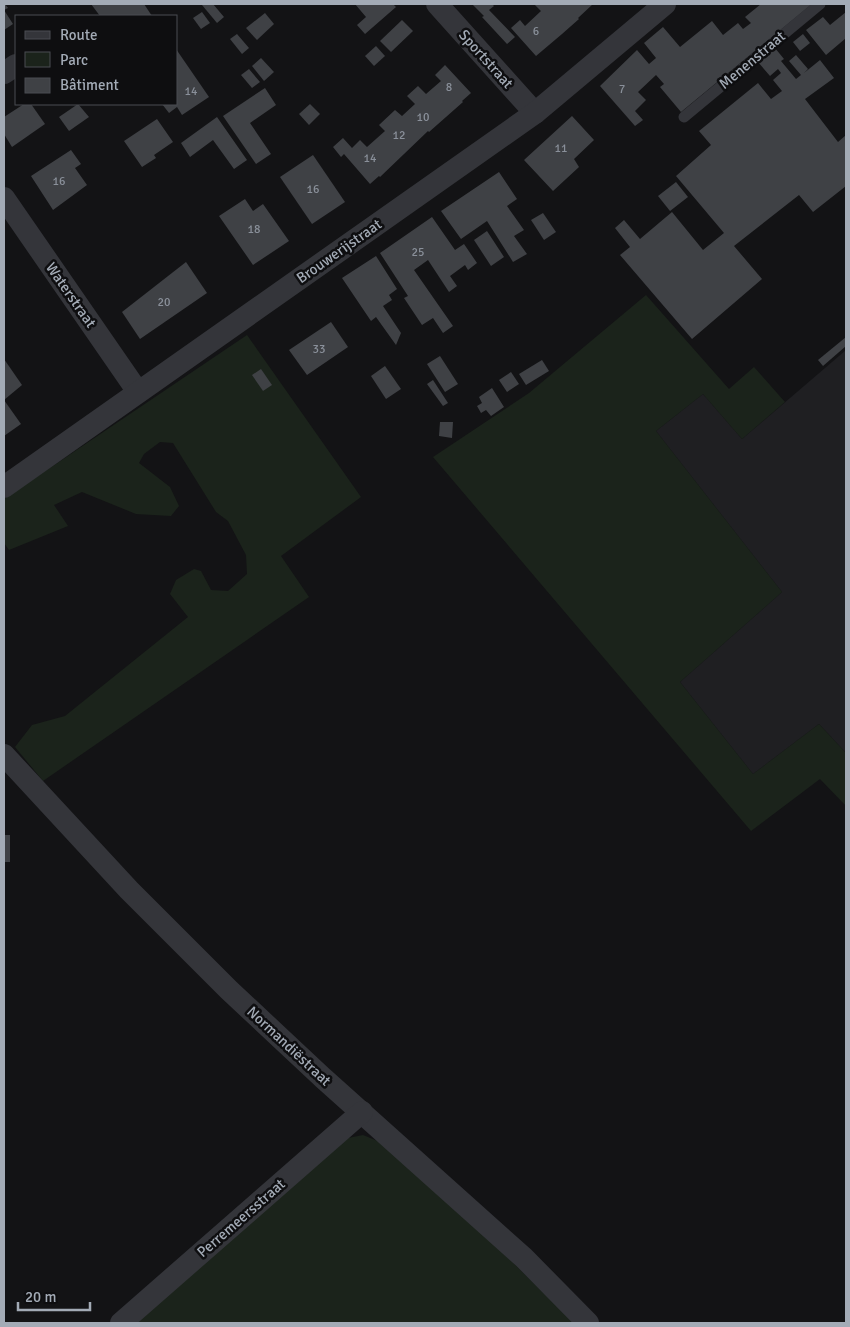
<svg xmlns="http://www.w3.org/2000/svg" width="850" height="1327" viewBox="0 0 850 1327" font-family="Signika,sans-serif">
<rect width="100%" height="100%" fill="#131315"/>
<polygon fill="#1f1f22" points="846,350 846,753 819,724 753,774 680,682 782,592 656,431 703,394 742,439"/>
<g fill="#1b231b">
<polygon points="646,295 729,389 754,367 785,402 742,439 703,394 656,431 782,592 680,682 753,774 819,724 846,753 846,806 820,779 751,831 433,457 529,393"/>
<polygon points="247,335 361,497 281,556 309,597 43,781 15,747 32,725 65,716 188,617 170,594 176,580 194,569 201,571 211,590 228,591 247,574 246,555 228,521 216,512 173,443 160,442 144,454 139,463 170,487 179,506 171,516 136,514 82,492 54,505 68,526 9,550 4,543 4,499"/>
<polygon points="363,1135 380,1142 498,1248 574,1323 134,1323 348,1138"/>
</g>
<g fill="#3f4145">
<polygon points="4,4 5,4 8,8 4,10 13,24 4,30"/>
<polygon points="91,4 144,4 152,16 100,16"/>
<polygon points="204,4 213,4 224,17 217,23 202,5"/>
<polygon points="355,4 393,4 396,7 365,34 357,25 366,17"/>
<polygon points="472,4 492,4 494,6 489,10 515,37 507,44 482,17 484,16"/>
<polygon points="534,4 593,4 578,18 579,19 562,34 536,56 511,28 520,20 525,26 541,11"/>
<polygon points="761,4 812,4 681,112 660,87 664,84 656,75 638,92 646,100 635,111 643,120 635,126 600,86 637,50 649,64 656,58 644,43 663,27 680,47 712,21 723,35 738,23 743,29 751,23 745,17"/>
<polygon points="202,12 210,23 201,29 193,18"/>
<polygon points="846,12 846,38 826,55 806,30 823,17 830,25"/>
<polygon points="265,13 274,24 257,40 246,28"/>
<polygon points="402,20 413,31 391,52 380,41"/>
<polygon points="237,34 249,48 242,54 230,39"/>
<polygon points="803,34 810,43 800,51 793,42"/>
<polygon points="376,46 385,56 374,66 365,56"/>
<polygon points="775,48 784,59 781,61 796,79 801,75 789,61 796,55 808,69 804,73 820,60 834,78 805,99 838,142 846,135 846,186 813,212 799,195 734,246 762,279 692,339 620,255 630,247 615,228 624,220 640,239 672,212 703,250 724,233 676,176 711,145 699,131 758,83 771,99 782,91 773,80 781,73 778,69 770,76 758,62"/>
<polygon points="176,49 209,97 182,115 177,107 169,113 162,104 176,104"/>
<polygon points="261,58 274,72 264,81 252,66"/>
<polygon points="445,65 471,93 462,101 463,102 429,132 428,131 380,177 379,176 370,184 344,154 341,157 333,147 343,138 352,148 360,140 367,147 385,131 379,125 395,110 402,116 415,104 407,96 418,86 426,94 441,81 435,75"/>
<polygon points="249,69 260,82 252,88 241,75"/>
<polygon points="265,88 276,105 250,123 271,154 256,164 223,116"/>
<polygon points="24,104 31,104 45,124 12,147 4,134 4,117"/>
<polygon points="78,104 89,117 69,131 59,117"/>
<polygon points="310,104 320,114 309,125 299,114"/>
<polygon points="572,116 594,140 574,159 579,167 553,191 524,160"/>
<polygon points="217,117 247,160 234,169 213,140 190,157 181,143"/>
<polygon points="157,119 173,142 154,155 156,158 142,167 124,141"/>
<polygon points="71,150 81,164 75,168 87,185 53,210 31,176"/>
<polygon points="313,155 345,202 312,224 280,177"/>
<polygon points="499,172 517,199 507,206 524,230 514,236 527,254 513,262 487,221 461,239 441,211"/>
<polygon points="676,182 688,197 670,211 658,196"/>
<polygon points="245,199 253,211 263,204 289,241 253,265 219,216"/>
<polygon points="543,213 556,232 544,240 531,220"/>
<polygon points="432,217 455,250 464,244 477,263 468,270 465,265 450,276 457,286 449,292 428,260 414,270 453,326 443,333 433,318 422,325 404,298 408,296 380,253"/>
<polygon points="487,231 504,257 491,266 474,240"/>
<polygon points="376,256 397,289 389,295 392,300 383,306 401,333 396,345 376,317 371,321 342,278"/>
<polygon points="186,262 207,293 140,339 122,312"/>
<polygon points="331,322 348,347 307,375 289,350"/>
<polygon points="846,337 846,346 823,366 818,360"/>
<polygon points="440,356 458,384 445,392 427,364"/>
<polygon points="4,359 22,385 4,400"/>
<polygon points="542,360 549,371 526,385 519,374"/>
<polygon points="385,366 401,389 386,399 371,376"/>
<polygon points="261,369 272,385 263,391 252,375"/>
<polygon points="511,372 519,384 507,392 499,380"/>
<polygon points="433,380 448,403 443,406 427,384"/>
<polygon points="492,388 504,407 491,416 486,410 481,413 477,406 482,403 479,397"/>
<polygon points="4,400 21,424 4,436"/>
<polygon points="440,422 453,422 452,438 439,436"/>
<rect x="4" y="835" width="6" height="27"/>
</g>
<g fill="none" stroke-linecap="round" stroke-linejoin="round">
<polyline stroke="#34353a" stroke-width="11" points="684,117 820,4"/>
<g stroke="#34353a" stroke-width="22">
<polyline points="437,4 535,113"/>
<polyline points="4,73 16,65"/>
<polyline points="4,198 138,392"/>
<polyline points="4,487 535,113 665,4"/>
<polyline points="4,755 129,890 229,990 323,1078 524,1258 588,1323"/>
<polyline points="121,1323 362,1112"/>
</g>
</g>
<g text-anchor="middle" stroke-width="5" stroke-linejoin="round" paint-order="stroke">
<g font-size="12" fill="#8a909a">
<text x="536" y="35">6</text>
<text x="449" y="91">8</text>
<text x="622" y="93">7</text>
<text x="191" y="95">14</text>
<text x="423" y="121">10</text>
<text x="399" y="139">12</text>
<text x="561" y="152">11</text>
<text x="370" y="162">14</text>
<text x="59" y="185">16</text>
<text x="313" y="193">16</text>
<text x="254" y="233">18</text>
<text x="418" y="256">25</text>
<text x="164" y="306">20</text>
<text x="319" y="353">33</text>
</g>
<g font-size="15" fill="#a3abb6" stroke="#0e0e10">
<text transform="translate(486 59) rotate(48)" y="5">Sportstraat</text>
<text transform="translate(752 60) rotate(-40)" y="5">Menenstraat</text>
<text transform="translate(339 251) rotate(-35)" y="5">Brouwerijstraat</text>
<text transform="translate(71 295) rotate(55)" y="5">Waterstraat</text>
<text transform="translate(289 1046) rotate(43)" y="5">Normandiëstraat</text>
<text transform="translate(241 1218) rotate(-41)" y="5">Perremeersstraat</text>
</g>
</g>
<rect width="850" height="1327" fill="none" stroke="#a3abb6" stroke-width="10"/>
<rect x="15" y="15" width="162" height="90" fill="#0e0e10" stroke="#4a4d52"/>
<rect x="25" y="31" width="25" height="8" fill="#34353a" stroke="#4a4d52"/>
<text x="60" y="40" font-size="15" fill="#a3abb6">Route</text>
<rect x="25" y="52" width="25" height="15" fill="#1b231b" stroke="#4a4d52"/>
<text x="60" y="65" font-size="15" fill="#a3abb6">Parc</text>
<rect x="25" y="78" width="25" height="15" fill="#3f4145" stroke="#4a4d52"/>
<text x="60" y="90" font-size="15" fill="#a3abb6">Bâtiment</text>
<path d="M18 1302v8h72v-8" fill="none" stroke="#a3abb6" stroke-width="2.5"/>
<text x="25" y="1302" font-size="15" fill="#a3abb6" stroke="#0e0e10" stroke-width="4" paint-order="stroke">20 m</text>
</svg>
